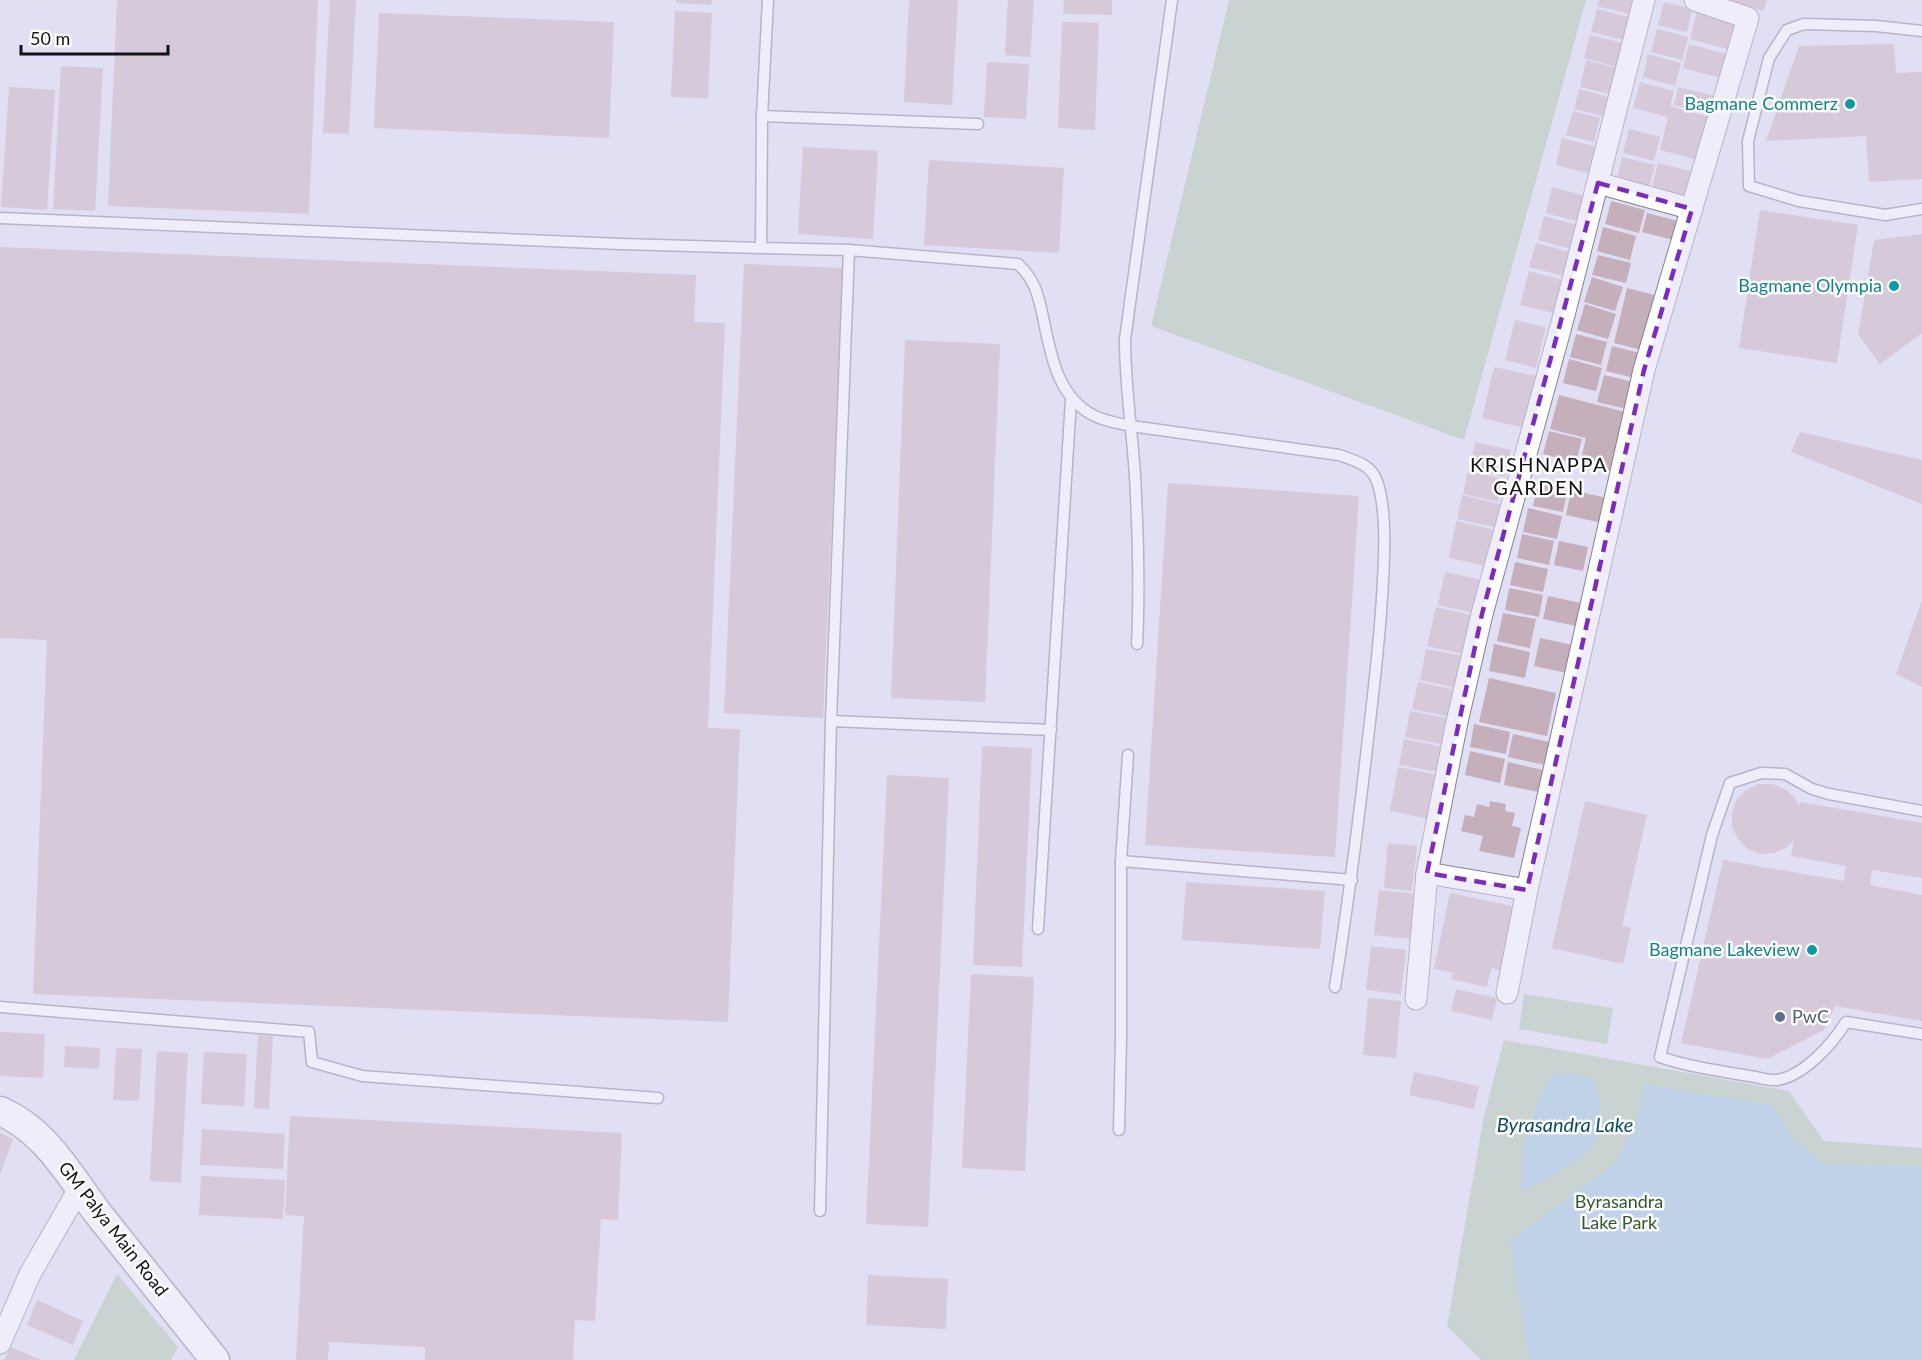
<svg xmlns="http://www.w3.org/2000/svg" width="1922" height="1360" viewBox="0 0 1922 1360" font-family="Lato,sans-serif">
<rect width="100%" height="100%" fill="#e1dff4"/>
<g fill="#acc7a9">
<polygon points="1229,0 1586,0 1464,440 1151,326"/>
<polygon points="1524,994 1613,1008 1607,1044 1519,1029"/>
<polygon points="1504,1040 1789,1091 1824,1141 1922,1148 1922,1360 1481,1360 1447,1326 1484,1116"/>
<polygon points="117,1274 178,1347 171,1360 74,1360"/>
</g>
<g fill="#95c4d9">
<path d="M1555,1073L1578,1074L1593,1079C1601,1104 1607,1134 1586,1153C1579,1159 1570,1164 1563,1169C1549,1178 1537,1185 1522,1190C1516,1157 1534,1100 1555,1073Z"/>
<polygon points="1645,1085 1772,1105 1794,1140 1824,1165 1922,1167 1922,1360 1529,1360 1510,1241 1617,1162 1637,1119"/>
</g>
<g fill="#c5afbb">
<polygon points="117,0 318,0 309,214 108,206"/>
<polygon points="330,0 356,0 349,134 323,133"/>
<polygon points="676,0 712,0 711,5 676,3"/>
<polygon points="909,0 958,0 952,105 904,102"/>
<polygon points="1008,0 1034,0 1030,57 1005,55"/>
<polygon points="1064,0 1112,0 1112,15 1063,14"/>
<polygon points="1599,0 1637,0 1633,15 1597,6"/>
<polygon points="1727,0 1767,0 1764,11"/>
<polygon points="1664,2 1692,9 1687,32 1658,25"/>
<polygon points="1597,9 1633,18 1628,41 1591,32"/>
<polygon points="675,11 712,13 708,98 671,97"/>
<polygon points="1697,11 1735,21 1727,49 1690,39"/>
<polygon points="379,13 614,22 609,138 374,128"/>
<polygon points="1062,22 1099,23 1095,130 1058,128"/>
<polygon points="1657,29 1688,37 1682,60 1651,52"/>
<polygon points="1590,35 1627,44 1621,68 1584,58"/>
<polygon points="1689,44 1726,54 1720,78 1683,68"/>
<polygon points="1894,44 1896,73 1922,72 1922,179 1869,182 1866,136 1766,141 1799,46"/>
<polygon points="1648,54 1681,63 1675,86 1643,77"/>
<polygon points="1586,60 1621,69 1614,95 1580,87"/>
<polygon points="987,62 1029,64 1026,119 984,117"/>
<polygon points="61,66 103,68 95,211 53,209"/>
<polygon points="1640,82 1674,91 1670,106 1710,117 1698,160 1660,150 1668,117 1633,108"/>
<polygon points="9,87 55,90 47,210 1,207"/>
<polygon points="1678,87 1715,96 1710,114 1674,105"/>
<polygon points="1579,89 1608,97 1603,116 1574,109"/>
<polygon points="1573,111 1600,118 1594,142 1566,135"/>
<polygon points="1629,129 1660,137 1654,161 1623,153"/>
<polygon points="1562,138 1597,147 1591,174 1556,165"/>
<polygon points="803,147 878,151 873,239 798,234"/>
<polygon points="1622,157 1655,165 1648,191 1616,183"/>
<polygon points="929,160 1064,168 1059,253 924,245"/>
<polygon points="1658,163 1694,172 1686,201 1651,192"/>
<polygon points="1552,187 1586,196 1579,222 1546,213"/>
<polygon points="1611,201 1645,210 1639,233 1605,224"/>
<polygon points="1760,210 1858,225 1837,363 1739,348"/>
<polygon points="1647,213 1678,221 1673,240 1642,232"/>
<polygon points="1544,216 1577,225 1571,249 1538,240"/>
<polygon points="1603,227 1636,236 1630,260 1597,251"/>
<polygon points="1922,234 1922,333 1880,364 1858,335 1874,240"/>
<polygon points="1536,243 1570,252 1564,276 1529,267"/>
<polygon points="0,247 696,275 694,322 725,323 708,728 740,729 728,1022 33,994 47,640 0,638"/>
<polygon points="1598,255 1631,263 1626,283 1592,275"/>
<polygon points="744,264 843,268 823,718 724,713"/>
<polygon points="1529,271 1562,280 1554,313 1520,305"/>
<polygon points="1592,277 1623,287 1615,311 1584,302"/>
<polygon points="1627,288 1658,296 1645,351 1614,343"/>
<polygon points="1585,304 1616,314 1608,339 1577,330"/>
<polygon points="1515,320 1546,327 1536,368 1505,360"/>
<polygon points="1576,334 1607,342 1601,365 1570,357"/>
<polygon points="905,340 1000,344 985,702 891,698"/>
<polygon points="1612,346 1640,353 1634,378 1606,371"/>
<polygon points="1569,359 1602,368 1596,391 1563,383"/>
<polygon points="1494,367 1536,376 1524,428 1482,418"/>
<polygon points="1604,375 1637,383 1631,410 1597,402"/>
<polygon points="1559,395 1629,413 1614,472 1580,463 1586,438 1550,429"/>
<polygon points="1549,431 1582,439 1576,463 1543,454"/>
<polygon points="1800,432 1922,460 1922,504 1791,452"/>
<polygon points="1475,442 1511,450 1505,477 1469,469"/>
<polygon points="1468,471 1503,479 1498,502 1463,494"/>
<polygon points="1538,481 1568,488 1563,512 1533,506"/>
<polygon points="1168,483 1359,496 1335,857 1145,845"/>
<polygon points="1571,490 1607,498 1602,523 1566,515"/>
<polygon points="1462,495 1504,505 1499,528 1457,519"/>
<polygon points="1528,508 1562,516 1557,539 1523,532"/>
<polygon points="1456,521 1494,530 1486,566 1449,558"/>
<polygon points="1522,534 1554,541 1549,565 1517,558"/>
<polygon points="1559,541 1588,547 1583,571 1554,565"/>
<polygon points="1515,562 1548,569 1543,592 1510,585"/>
<polygon points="1445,572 1481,580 1474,613 1438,605"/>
<polygon points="1509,588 1543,595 1539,617 1505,610"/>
<polygon points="1548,596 1581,603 1576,626 1543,619"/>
<polygon points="1922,600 1922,687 1896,674"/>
<polygon points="1436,607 1476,616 1467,655 1427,646"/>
<polygon points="1503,613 1536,619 1530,648 1497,641"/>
<polygon points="1540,638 1573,645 1567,673 1534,666"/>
<polygon points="1494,644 1530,652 1525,678 1489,671"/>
<polygon points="1426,649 1463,656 1456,688 1420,680"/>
<polygon points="1489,678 1556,693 1547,736 1479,722"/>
<polygon points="1418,682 1456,690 1450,717 1412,709"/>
<polygon points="1410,711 1450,719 1445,745 1405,737"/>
<polygon points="1474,724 1510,732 1506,754 1470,747"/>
<polygon points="1513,734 1550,742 1545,765 1508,757"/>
<polygon points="1404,739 1444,747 1439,772 1399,765"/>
<polygon points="982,746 1032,748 1022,967 973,965"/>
<polygon points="1470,751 1505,759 1500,783 1465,775"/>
<polygon points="1508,762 1543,770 1539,792 1504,785"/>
<polygon points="1398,767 1438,775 1430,819 1390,811"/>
<polygon points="887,775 949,778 928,1227 866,1224"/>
<polygon points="1758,784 1772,784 1785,789 1795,798 1799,807 1800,802 1922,823 1922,878 1872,870 1870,885 1922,895 1922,1021 1835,1006 1824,1030 1767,1059 1681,1043 1723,860 1844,881 1846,866 1791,856 1794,840 1787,847 1774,853 1760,854 1748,849 1738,839 1732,827 1732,813 1736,800 1746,790"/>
<polygon points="1490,801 1506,804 1505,811 1515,813 1512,826 1521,828 1514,858 1479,851 1483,836 1461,831 1465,815 1474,817 1477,804 1489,807"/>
<polygon points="1585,801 1647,815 1622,926 1631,928 1623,964 1552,948"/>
<polygon points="1388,843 1417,846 1412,891 1384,888"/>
<polygon points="1186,882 1325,891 1320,949 1182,940"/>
<polygon points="1379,890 1416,894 1411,939 1374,935"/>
<polygon points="1450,893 1521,908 1507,972 1491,968 1487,987 1451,979 1453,973 1434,969"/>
<polygon points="1371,946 1406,950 1401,994 1366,990"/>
<polygon points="971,974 1034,977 1025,1171 962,1168"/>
<polygon points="1456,989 1497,998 1492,1020 1451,1011"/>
<polygon points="1368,998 1401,1001 1396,1058 1363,1055"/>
<polygon points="0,1032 45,1034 43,1078 0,1076"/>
<polygon points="258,1035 273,1036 269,1109 254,1108"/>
<polygon points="65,1046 100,1048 99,1069 64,1067"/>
<polygon points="116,1048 142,1049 139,1101 113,1100"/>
<polygon points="157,1051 188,1053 181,1183 150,1181"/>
<polygon points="204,1052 247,1054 244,1106 201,1104"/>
<polygon points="1414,1072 1479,1086 1474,1109 1409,1095"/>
<polygon points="290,1116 622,1133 618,1220 601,1219 595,1321 575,1320 573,1360 425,1360 425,1347 329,1342 328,1360 296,1360 304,1216 285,1215"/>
<polygon points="202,1129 285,1134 283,1169 200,1165"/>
<polygon points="0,1133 13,1139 0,1175"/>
<polygon points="201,1176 285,1180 283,1219 199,1215"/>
<polygon points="868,1275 948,1279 946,1329 866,1325"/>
<polygon points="37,1300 83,1321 73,1345 27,1325"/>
<polygon points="10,1347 41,1360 4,1360"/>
</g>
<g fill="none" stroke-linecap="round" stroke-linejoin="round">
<g stroke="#838195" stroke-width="13">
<g id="service">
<polyline points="768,0 762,116 978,124"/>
<polyline points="1922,31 1876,26 1804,24 1787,30 1769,58 1748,141 1749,186 1799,201 1885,215 1922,209"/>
<path d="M762,116L761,248L849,250L1018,264C1035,280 1038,294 1043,317C1050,352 1057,395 1091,414C1102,421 1118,423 1131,426L1339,455C1353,460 1370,464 1376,479C1388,507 1384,566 1382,597C1379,650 1372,703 1366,756C1357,834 1347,910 1335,987"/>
<polyline points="0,218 621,244 761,248"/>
<path d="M1137,644C1140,588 1138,532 1135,476C1132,430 1125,385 1125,339L1172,0"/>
<polyline points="831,721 849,250"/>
<path d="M1922,811L1829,794L1812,789L1785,774L1761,773L1730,783L1712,835L1660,1057C1690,1067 1719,1071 1750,1076C1758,1077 1769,1081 1777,1080C1804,1076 1833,1043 1846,1022L1922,1034"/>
<polyline points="1121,861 1352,880"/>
<polyline points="1038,929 1071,399"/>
<polyline points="0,1007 309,1032 312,1062 362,1076 658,1098"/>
<polyline points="1119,1130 1121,1038 1121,861 1128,755"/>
<polyline points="820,1211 831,721 1051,730"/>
</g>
</g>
<g stroke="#838195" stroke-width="23">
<g id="minor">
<polyline points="1598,183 1692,209"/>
<polyline points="1427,873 1527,890 1644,370 1748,18 1695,0"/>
<polyline points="1507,993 1527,890"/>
<polyline points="1416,999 1427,873 1457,722 1482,614 1563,319 1644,0"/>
<polyline points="0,1343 30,1274 79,1189"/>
</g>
</g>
<g stroke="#838195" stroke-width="31">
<path id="secondary" d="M0,1111C47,1131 70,1177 100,1216C138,1264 177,1312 215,1360"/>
</g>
<use href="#service" stroke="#fff" stroke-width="10"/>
<use href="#minor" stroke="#fff" stroke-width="21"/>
<use href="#secondary" stroke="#fff" stroke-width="28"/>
</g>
<path d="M0 0H1922V1360H0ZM1598,183L1692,209L1644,370L1527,890L1427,873L1482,614Z" fill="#e1dff4" fill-opacity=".55" fill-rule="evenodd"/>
<path fill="none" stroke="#7b2cbf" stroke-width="4.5" stroke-dasharray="12 8" stroke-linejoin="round" d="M1598,183L1692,209L1644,370L1527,890L1427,873L1482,614Z"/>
<g fill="#0f9aa8" stroke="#fff" stroke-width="2">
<circle cx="1850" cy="104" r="6"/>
<circle cx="1894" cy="286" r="6"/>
<circle cx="1812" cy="950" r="6"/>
</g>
<circle fill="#5c6f8a" stroke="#fff" stroke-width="2" cx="1780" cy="1017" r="6"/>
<g text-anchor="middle" stroke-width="5" stroke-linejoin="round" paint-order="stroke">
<g font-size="18" fill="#0d838f" stroke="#fff" text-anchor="end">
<text x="1838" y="110">Bagmane Commerz</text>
<text x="1882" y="292">Bagmane Olympia</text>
<text x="1800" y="956">Bagmane Lakeview</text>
</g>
<g font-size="18" fill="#4e5e75" stroke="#fff" text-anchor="start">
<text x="1792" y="1023">PwC</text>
</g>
<g font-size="18" fill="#2e592a" stroke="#fff">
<text x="1619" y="1208">Byrasandra<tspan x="1619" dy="21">Lake Park</tspan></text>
</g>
<g font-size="18" fill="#121118" stroke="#fff">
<text transform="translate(113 1229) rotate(52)" y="6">GM Palya Main Road</text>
</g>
<g font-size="20" letter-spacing="1.5" fill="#121118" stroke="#fff">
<text x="1539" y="472">KRISHNAPPA<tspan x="1539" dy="23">GARDEN</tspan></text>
</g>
<g font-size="20" font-style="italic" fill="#0d4c62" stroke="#fff">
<text x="1565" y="1132">Byrasandra Lake</text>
</g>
</g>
<path d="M21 45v9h147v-9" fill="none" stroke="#121118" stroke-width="3"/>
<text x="30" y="45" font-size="18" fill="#121118" stroke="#ffffff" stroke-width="4.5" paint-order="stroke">50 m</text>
</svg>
